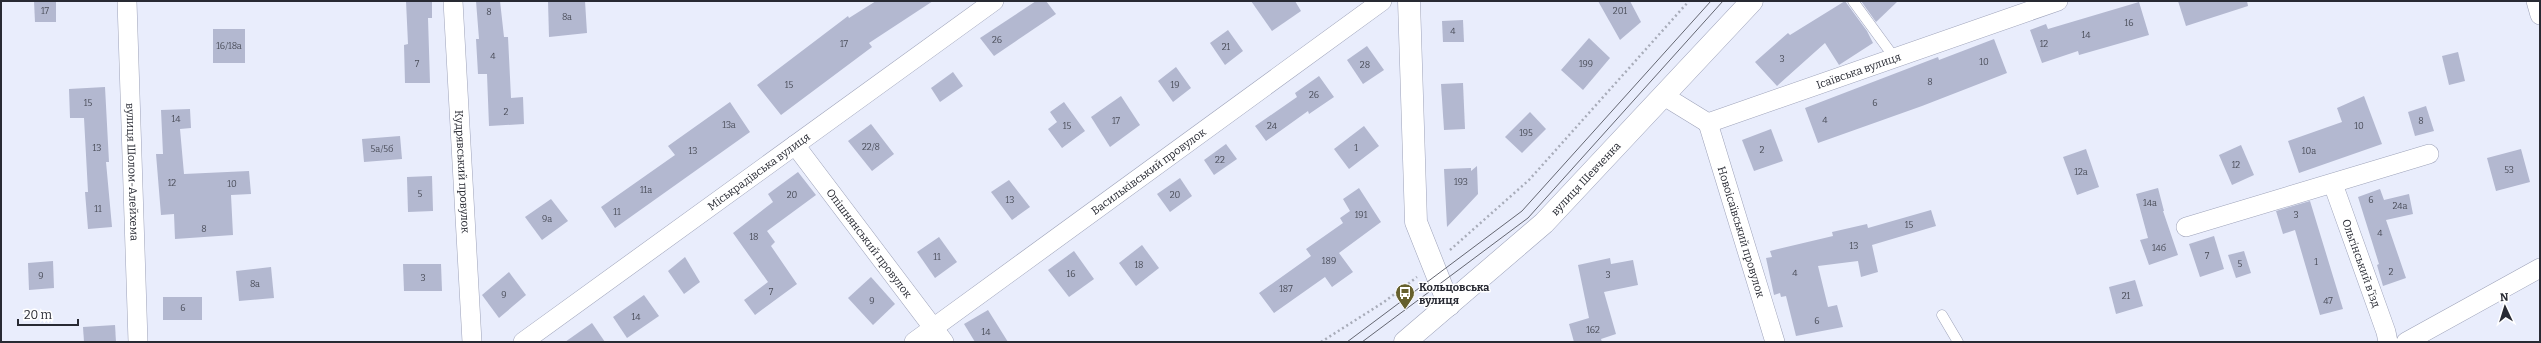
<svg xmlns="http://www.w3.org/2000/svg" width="2541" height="343" viewBox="0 0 2541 343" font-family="Bitter,serif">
<rect width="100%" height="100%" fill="#e9edfc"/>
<g fill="#b3b8d0">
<polygon points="34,1 56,1 56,22 35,22"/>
<polygon points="406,1 432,1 432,18 428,18 430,83 405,83 404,45 408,44"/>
<polygon points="476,1 500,1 504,37 508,37 511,98 523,97 524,124 489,126 487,74 478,74 476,39 479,39"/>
<polygon points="548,1 585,1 587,33 549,37"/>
<polygon points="876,1 933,1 869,43 872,47 781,115 757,85 848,16 849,18"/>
<polygon points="1036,1 1046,1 1056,14 994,56 980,38"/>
<polygon points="1251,1 1295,1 1301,11 1272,31"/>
<polygon points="1598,1 1630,1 1641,22 1620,40"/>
<polygon points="1845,1 1867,31 1873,43 1839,65 1825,43 1777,86 1755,62 1788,33 1790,35"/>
<polygon points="1861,1 1898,1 1876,22"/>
<polygon points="2178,1 2247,1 2248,6 2186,26"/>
<polygon points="2139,2 2149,35 2079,55 2078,51 2042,63 2030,30 2046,24 2048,29"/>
<polygon points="1463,20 1464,42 1443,42 1442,21"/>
<rect x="213" y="29" width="32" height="34"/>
<polygon points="1228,30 1243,51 1225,65 1210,43"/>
<polygon points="1589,38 1610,58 1583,90 1561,70"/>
<polygon points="1994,39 2007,73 1922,106 1818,143 1805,108 1938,57 1939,60"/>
<polygon points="1367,46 1384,70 1363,84 1347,60"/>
<polygon points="2458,52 2465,81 2449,85 2442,56"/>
<polygon points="1176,67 1191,88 1173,102 1158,81"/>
<polygon points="953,72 963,86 940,102 931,88"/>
<polygon points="1319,76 1334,97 1309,114 1308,111 1266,141 1255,126 1297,97 1295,93"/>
<polygon points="1463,83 1465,129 1444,130 1441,84"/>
<polygon points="105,87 109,162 106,162 112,227 88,229 85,192 88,192 84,118 70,118 69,89"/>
<polygon points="1121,96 1140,125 1110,147 1091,117"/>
<polygon points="2364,96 2382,144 2299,173 2288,141 2342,122 2337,108"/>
<polygon points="730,102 750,132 615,228 601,207 675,155 668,146"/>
<polygon points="1064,102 1085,131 1062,148 1048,129 1057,122 1050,112"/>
<polygon points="2426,106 2434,131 2415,136 2408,112"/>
<polygon points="190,109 191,128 180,129 184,174 249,171 251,194 231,195 233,235 175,239 174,214 161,215 156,154 163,154 161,110"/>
<polygon points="1530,112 1546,129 1522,153 1505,137"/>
<polygon points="871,124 894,154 872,171 848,141"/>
<polygon points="1364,126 1379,146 1349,169 1334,149"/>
<polygon points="1771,129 1783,161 1754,171 1742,140"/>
<polygon points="400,136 402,159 364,162 362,139"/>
<polygon points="1226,144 1237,159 1214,175 1204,160"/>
<polygon points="2241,145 2254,175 2232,185 2219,155"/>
<polygon points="2086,149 2099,187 2077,195 2063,157"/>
<polygon points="2521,149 2530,182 2496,191 2487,158"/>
<polygon points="1477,166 1478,194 1447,227 1444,169 1471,168 1471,171"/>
<polygon points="798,172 816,195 767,231 775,242 771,246 797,284 755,315 744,300 768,282 733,233 773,202 768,194"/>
<polygon points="432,176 433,211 408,212 407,177"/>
<polygon points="1180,178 1192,196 1170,212 1157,194"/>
<polygon points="1009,180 1030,207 1012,220 991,192"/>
<polygon points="1359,188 1381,222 1339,253 1353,272 1332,287 1325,277 1274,313 1259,293 1311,256 1306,249 1343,223 1340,218 1350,211 1343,199"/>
<polygon points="2158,188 2164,211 2163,211 2178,255 2149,265 2140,240 2148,238 2136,194"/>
<polygon points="2380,189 2384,200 2409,194 2413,214 2386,220 2406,278 2383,286 2377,265 2379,264 2358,197"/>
<polygon points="551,199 568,221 542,240 525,217"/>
<polygon points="2310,201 2343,309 2320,315 2295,230 2283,234 2276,211"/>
<polygon points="1931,210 1936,226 1872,245 1878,272 1861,277 1858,261 1818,266 1828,307 1837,305 1843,327 1796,336 1786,296 1781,297 1780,293 1774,295 1766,258 1772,257 1770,251 1833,236 1832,232 1867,224 1868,228"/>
<polygon points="2214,236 2224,269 2200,277 2189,244"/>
<polygon points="939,237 957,262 935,278 917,252"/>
<polygon points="1142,245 1159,268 1136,286 1119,263"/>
<polygon points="1074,251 1094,279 1069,297 1048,270"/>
<polygon points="2244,251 2251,273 2236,278 2228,255"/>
<polygon points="685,257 700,282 684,294 668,271"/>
<polygon points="1610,258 1611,264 1633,260 1638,285 1604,292 1616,334 1601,339 1602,342 1574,342 1569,324 1589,318 1578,265"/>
<polygon points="53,261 54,288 29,290 28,263"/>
<polygon points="403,264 441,264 442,291 404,291"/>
<polygon points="271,267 274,298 239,301 236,271"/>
<polygon points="509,272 526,295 499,318 482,295"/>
<polygon points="871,277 895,304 873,325 848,298"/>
<polygon points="2135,280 2143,306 2116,314 2109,287"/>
<polygon points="644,295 659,316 627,338 613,317"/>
<rect x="163" y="297" width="39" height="23"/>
<polygon points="988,310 1008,342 975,342 964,324"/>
<polygon points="592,323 605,342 565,342"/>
<polygon points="115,325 116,342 84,342 83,327"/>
</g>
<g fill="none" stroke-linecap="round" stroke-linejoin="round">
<g stroke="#9da2b9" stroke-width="11">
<g id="lane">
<polyline points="1853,1 1894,57"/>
<polyline points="1942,315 1958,342"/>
</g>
</g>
<g stroke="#9da2b9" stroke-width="20">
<g id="street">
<path id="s1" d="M127,1L138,342"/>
<path id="s2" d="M453,1L472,342"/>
<polyline points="2536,1 2540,15"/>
<path id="s3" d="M1664,96L1708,123L2058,1"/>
<path id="s4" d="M1708,123L1775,342"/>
<path id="s5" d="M795,145L944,342"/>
<path id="s6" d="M2333,184L2386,332L2388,342"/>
<polyline points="2186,227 2429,154"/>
<path id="s7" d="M523,342L994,1"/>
<path id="s8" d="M914,342L1382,1"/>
<polyline points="2406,342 2540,268"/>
</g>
</g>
<g stroke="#9da2b9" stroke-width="23">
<polyline id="secondary" points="1409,1 1416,222 1449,305"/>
</g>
<g stroke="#9da2b9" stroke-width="23">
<g id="primary">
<path id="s9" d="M1405,342L1544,223L1752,1"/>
</g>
</g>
<g stroke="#a8acb9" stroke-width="2.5" stroke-dasharray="2 3" stroke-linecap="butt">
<polyline points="1450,250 1529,180 1689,1"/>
<polyline points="1321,342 1384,302 1417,277"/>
</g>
<use href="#lane" stroke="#fff" stroke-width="10"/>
<use href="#street" stroke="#fff" stroke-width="19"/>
<use href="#secondary" stroke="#fff" stroke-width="22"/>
<use href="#primary" stroke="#fff" stroke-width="22"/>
<g stroke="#646671" stroke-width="1">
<polyline points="1347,342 1522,211 1711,1"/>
<polyline points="1362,342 1528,218 1723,1"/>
</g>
</g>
<defs>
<g id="bus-pin" transform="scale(1)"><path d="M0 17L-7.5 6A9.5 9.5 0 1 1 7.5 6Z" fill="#66602d" stroke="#fff"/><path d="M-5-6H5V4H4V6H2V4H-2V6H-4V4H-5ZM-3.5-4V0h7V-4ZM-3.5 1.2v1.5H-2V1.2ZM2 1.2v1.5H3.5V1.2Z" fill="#fff"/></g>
</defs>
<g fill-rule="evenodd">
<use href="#bus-pin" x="1405" y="293"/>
</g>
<g text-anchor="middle" stroke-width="3" stroke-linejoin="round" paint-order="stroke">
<g font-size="9" fill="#4b4e5a">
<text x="45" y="14">17</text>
<text x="1620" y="14">201</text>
<text x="489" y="15">8</text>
<text x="567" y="20">8а</text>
<text x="2129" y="26">16</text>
<text x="1453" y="34">4</text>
<text x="2086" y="38">14</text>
<text x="997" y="43">26</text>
<text x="844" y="47">17</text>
<text x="2044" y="47">12</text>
<text x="229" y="49">16/18а</text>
<text x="1226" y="50">21</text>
<text x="493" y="59">4</text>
<text x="1782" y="62">3</text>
<text x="1984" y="65">10</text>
<text x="417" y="67">7</text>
<text x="1586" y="67">199</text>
<text x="1365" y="68">28</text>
<text x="1930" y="85">8</text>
<text x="789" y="88">15</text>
<text x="1175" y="88">19</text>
<text x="1314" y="98">26</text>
<text x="88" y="106">15</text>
<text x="1875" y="106">6</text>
<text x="506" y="115">2</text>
<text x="176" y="122">14</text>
<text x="1825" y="123">4</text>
<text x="1116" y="124">17</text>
<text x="2421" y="124">8</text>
<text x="729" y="128">13а</text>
<text x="1067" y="129">15</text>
<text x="1272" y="129">24</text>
<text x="2359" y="129">10</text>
<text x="1526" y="136">195</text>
<text x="871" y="150">22/8</text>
<text x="97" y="151">13</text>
<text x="1356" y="151">1</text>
<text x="382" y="152">5а/5б</text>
<text x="1762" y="153">2</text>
<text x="693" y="154">13</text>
<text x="2309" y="154">10а</text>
<text x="1220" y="163">22</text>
<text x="2236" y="168">12</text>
<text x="2509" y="173">53</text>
<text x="2081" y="175">12а</text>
<text x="1461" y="185">193</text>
<text x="172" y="186">12</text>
<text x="232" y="187">10</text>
<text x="646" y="193">11а</text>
<text x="420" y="197">5</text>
<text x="792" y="198">20</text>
<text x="1175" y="198">20</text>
<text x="1010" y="203">13</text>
<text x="2371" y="203">6</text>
<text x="2150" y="206">14а</text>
<text x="2400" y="209">24а</text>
<text x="98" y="212">11</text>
<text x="617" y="215">11</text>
<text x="1361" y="218">191</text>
<text x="2296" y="218">3</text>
<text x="547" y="222">9а</text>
<text x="1909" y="228">15</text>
<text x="204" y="232">8</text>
<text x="2380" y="236">4</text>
<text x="754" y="240">18</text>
<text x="1854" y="249">13</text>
<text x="2159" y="251">14б</text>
<text x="2207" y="259">7</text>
<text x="937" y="260">11</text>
<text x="1329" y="264">189</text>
<text x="2316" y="265">1</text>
<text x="2240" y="267">5</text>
<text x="1139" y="268">18</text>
<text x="2391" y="275">2</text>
<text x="1795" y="276">4</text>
<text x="1071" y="277">16</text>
<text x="1608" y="278">3</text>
<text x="41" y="279">9</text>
<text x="423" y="281">3</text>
<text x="255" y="287">8а</text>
<text x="1286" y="292">187</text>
<text x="771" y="295">7</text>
<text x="504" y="298">9</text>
<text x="2126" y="299">21</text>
<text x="872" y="304">9</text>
<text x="2328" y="304">47</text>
<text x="183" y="311">6</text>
<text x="636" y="320">14</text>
<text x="1817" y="324">6</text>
<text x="1593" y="333">162</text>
<text x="986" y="335">14</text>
</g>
<g font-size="11" fill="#282a33" stroke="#fff">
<text dy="4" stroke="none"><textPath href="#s3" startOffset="211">Ісаївська вулиця</textPath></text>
<text dy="4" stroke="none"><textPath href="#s7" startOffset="291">Міськрадівська вулиця</textPath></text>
<text dy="4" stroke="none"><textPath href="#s1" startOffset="171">вулиця Шолом-Алейхема</textPath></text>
<text dy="4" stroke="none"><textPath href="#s2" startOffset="171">Кудрявський провулок</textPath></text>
<text dy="4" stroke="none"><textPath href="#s8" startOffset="290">Васильківський провулок</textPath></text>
<text dy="4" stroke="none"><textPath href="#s9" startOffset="244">вулиця Шевченка</textPath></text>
<text dy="4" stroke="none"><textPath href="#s4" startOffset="114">Новоісаївський провулок</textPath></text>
<text dy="4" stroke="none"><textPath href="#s5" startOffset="123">Опішнянський провулок</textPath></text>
<text dy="4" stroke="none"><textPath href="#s6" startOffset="84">Ольгінський в’їзд</textPath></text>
</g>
<g font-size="11" font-weight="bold" fill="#282a33" stroke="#fff" text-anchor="start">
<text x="1419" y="291">Кольцовська<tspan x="1419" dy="13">вулиця</tspan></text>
</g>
</g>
<rect width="2541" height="343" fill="none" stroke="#282a33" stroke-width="4"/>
<g transform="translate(2505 307) rotate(356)" stroke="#ffffff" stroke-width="3" paint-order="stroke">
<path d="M0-3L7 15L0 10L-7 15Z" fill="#282a33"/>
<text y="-6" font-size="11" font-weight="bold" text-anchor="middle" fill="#282a33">N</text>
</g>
<path d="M18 319v6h60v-6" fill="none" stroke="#282a33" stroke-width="2"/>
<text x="24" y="319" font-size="12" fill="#282a33" stroke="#ffffff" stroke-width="3" paint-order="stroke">20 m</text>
</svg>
